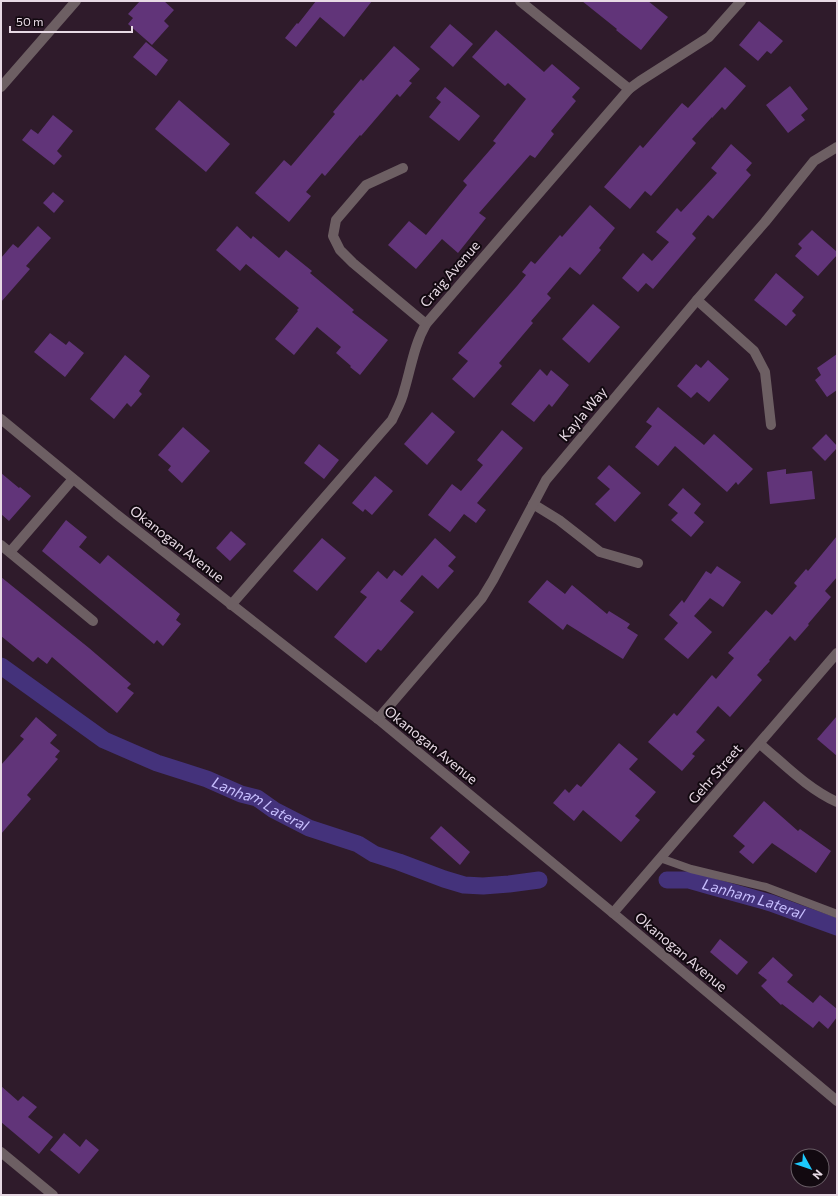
<svg xmlns="http://www.w3.org/2000/svg" width="838" height="1196" viewBox="0 0 838 1196" font-family="Commissioner,sans-serif">
<rect width="100%" height="100%" fill="#2f1b2b"/>
<g fill="none" stroke-linecap="round" stroke-linejoin="round">
<g stroke="#44327b" stroke-width="17">
<path id="s1" d="M1,666L104,740L157,763L207,779L241,794L257,798L274,810L309,828L358,844L374,854L399,862L444,879L464,885L483,886L509,884L539,880"/>
<path id="s2" d="M667,880H689L710,886L771,903L837,927"/>
</g>
</g>
<g fill="#613479">
<polygon points="140,1 164,1 174,10 164,21 169,26 152,45 128,24 133,18 128,14"/>
<polygon points="316,1 372,1 344,37 320,17 296,47 285,38 297,23 298,24"/>
<polygon points="582,1 648,1 668,17 641,50 616,30 617,29"/>
<polygon points="759,21 783,41 771,54 767,51 758,61 739,45"/>
<polygon points="450,24 473,44 453,67 430,47"/>
<polygon points="496,30 544,72 552,64 580,88 572,97 576,101 551,131 554,134 535,158 530,155 479,213 486,218 458,253 442,239 416,269 388,245 409,221 426,235 467,185 463,181 496,143 493,141 526,99 508,83 505,86 472,57"/>
<polygon points="146,42 168,60 156,76 133,57"/>
<polygon points="394,46 420,69 409,81 412,83 400,97 397,94 361,136 360,135 325,176 322,173 306,192 311,196 289,222 255,193 284,160 291,166 335,114 333,112 361,79 363,81"/>
<polygon points="725,67 746,86 725,110 722,107 712,118 712,117 692,139 696,143 651,196 645,191 630,209 604,187 640,145 643,148 682,103 688,108"/>
<polygon points="790,86 808,109 801,115 805,120 788,133 766,105"/>
<polygon points="445,87 480,116 459,141 429,117 441,102 436,98"/>
<polygon points="179,100 230,144 206,172 155,129"/>
<polygon points="53,115 73,131 57,151 62,156 54,165 22,140 31,129 38,134"/>
<polygon points="731,144 752,163 746,170 751,175 713,219 708,215 692,234 696,238 653,289 646,283 638,292 622,278 643,253 652,261 669,242 656,232 677,208 681,212 717,173 711,168"/>
<polygon points="53,192 64,201 54,213 43,203"/>
<polygon points="590,205 615,228 599,248 601,250 580,275 570,267 547,294 551,298 531,321 533,323 499,363 502,366 474,398 452,379 468,361 458,353 517,286 526,275 522,272 531,261 535,264 560,235 562,237"/>
<polygon points="38,226 51,238 26,266 30,269 1,302 1,258 13,244 18,248"/>
<polygon points="237,226 251,239 253,236 279,258 286,250 312,271 310,273 354,310 352,312 388,340 360,375 350,367 351,366 336,353 341,347 317,327 294,355 275,339 298,311 297,310 299,308 246,264 240,271 216,250"/>
<polygon points="812,230 837,252 837,255 818,276 795,256 802,248 798,244"/>
<polygon points="776,273 804,297 792,311 796,315 786,326 754,300"/>
<polygon points="593,304 620,327 589,363 562,339"/>
<polygon points="50,333 66,345 69,341 84,353 65,377 34,352"/>
<polygon points="837,354 837,390 827,397 815,380 821,375 817,368"/>
<polygon points="125,355 150,376 139,391 142,394 131,407 127,403 114,419 90,399"/>
<polygon points="708,360 729,379 709,402 697,392 691,398 677,386 696,364 701,368"/>
<polygon points="540,369 547,376 551,370 569,385 552,407 549,404 534,422 511,404"/>
<polygon points="658,407 704,445 714,434 753,469 738,485 736,482 727,492 675,446 658,466 635,447 652,426 646,422"/>
<polygon points="432,412 455,432 427,465 404,444"/>
<polygon points="183,427 210,451 182,483 168,470 171,466 158,455"/>
<polygon points="502,430 523,448 477,503 486,510 476,523 464,514 450,532 428,515 452,484 461,491 483,465 477,460"/>
<polygon points="826,434 837,446 837,448 825,461 812,448"/>
<polygon points="319,444 339,460 324,479 304,463"/>
<polygon points="609,465 641,493 615,522 595,504 610,489 597,478"/>
<polygon points="786,469 786,474 812,471 815,499 770,504 767,472"/>
<polygon points="1,473 19,488 20,487 31,496 9,521 1,514"/>
<polygon points="375,476 393,491 372,515 365,509 363,512 352,503"/>
<polygon points="683,488 701,504 694,513 704,522 691,537 671,520 678,513 668,505"/>
<polygon points="66,520 87,537 79,547 100,564 108,555 180,614 176,620 181,624 163,646 157,640 154,644 42,551"/>
<polygon points="231,531 246,544 230,561 216,548"/>
<polygon points="837,536 837,577 825,591 831,597 808,624 809,625 795,641 790,636 769,660 770,661 757,675 762,680 730,717 718,706 696,732 705,740 692,754 695,756 682,771 648,742 674,713 677,716 712,675 716,679 734,658 728,653 766,610 772,615 797,586 794,583 806,569 808,571"/>
<polygon points="322,538 346,558 317,591 293,571"/>
<polygon points="435,538 456,557 448,566 454,571 438,589 422,575 400,601 414,612 381,651 378,649 366,663 334,637 367,597 360,592 378,571 387,579 394,570 402,576"/>
<polygon points="717,566 741,582 723,607 710,598 694,616 712,632 688,659 664,639 678,623 669,615 682,600 684,603 706,571 711,574"/>
<polygon points="1,577 89,648 131,684 127,688 134,693 117,713 52,657 47,664 38,657 33,662 1,636"/>
<polygon points="547,580 565,594 572,585 607,614 609,611 630,624 627,628 638,635 623,659 567,624 563,630 528,602"/>
<polygon points="837,716 837,756 817,739"/>
<polygon points="36,717 57,735 50,743 60,751 55,757 58,759 27,795 31,799 1,834 1,765 24,739 20,736"/>
<polygon points="619,743 638,759 629,769 656,792 635,816 640,820 621,842 583,810 574,821 553,803 565,789 569,793 577,784 581,787"/>
<polygon points="764,801 798,831 800,829 831,851 816,873 772,843 753,864 739,852 745,846 733,836"/>
<polygon points="441,826 470,852 460,865 430,838"/>
<polygon points="720,939 748,962 737,975 710,952"/>
<polygon points="773,957 793,975 787,982 813,1003 820,995 837,1009 837,1017 828,1029 819,1021 813,1028 782,1004 781,1005 761,986 767,980 758,973"/>
<polygon points="1,1086 18,1101 23,1096 37,1107 28,1117 53,1137 39,1154 1,1122"/>
<polygon points="64,1133 80,1147 86,1139 99,1150 79,1174 50,1150"/>
</g>
<g fill="none" stroke-linecap="round" stroke-linejoin="round">
<polyline stroke="#6d5f63" stroke-width="8" points="660,858 691,869 766,887 837,914"/>
<g stroke="#6d5f63" stroke-width="10">
<polyline points="520,1 629,89"/>
<polyline points="1,87 76,1"/>
<polyline points="403,168 366,185 336,220 333,236 340,250 353,263 426,324"/>
<polyline points="697,300 754,351 765,372 771,425"/>
<polyline points="1,419 116,514 378,719 613,913 837,1101"/>
<polyline points="533,504 559,520 600,552 638,563"/>
<polyline points="1,545 93,621"/>
<polyline points="10,552 73,479"/>
<path d="M231,605L392,420C396,411 402,401 404,391C411,368 414,345 426,324L629,89L640,81L709,37L741,1"/>
<polyline points="378,719 482,598 493,580 546,480 697,300 765,222 814,161 837,147"/>
<path d="M760,744C784,764 808,789 837,802"/>
<polyline points="613,913 837,653"/>
<polyline points="1,1152 53,1195"/>
</g>
</g>
<g text-anchor="middle" stroke-width="4" stroke-linejoin="round" paint-order="stroke">
<g font-size="14" fill="#e8dae5" stroke="#120910">
<text transform="translate(450 274) rotate(-49)" y="5">Craig Avenue</text>
<text transform="translate(583 414) rotate(-50)" y="5">Kayla Way</text>
<text transform="translate(177 544) rotate(38)" y="5">Okanogan Avenue</text>
<text transform="translate(431 745) rotate(39)" y="5">Okanogan Avenue</text>
<text transform="translate(715 774) rotate(-49)" y="5">Gehr Street</text>
<text transform="translate(681 952) rotate(40)" y="5">Okanogan Avenue</text>
</g>
<g font-size="15" font-style="italic" fill="#c6bdfd" stroke="#120910">
<text dy="5" stroke="none"><textPath href="#s1" startOffset="296">Lanham Lateral</textPath></text>
<text dy="5" stroke="none"><textPath href="#s2" startOffset="89">Lanham Lateral</textPath></text>
</g>
</g>
<rect width="838" height="1196" fill="none" stroke="#e8dae5" stroke-width="4"/>
<g transform="translate(810 1168) rotate(130)"><circle r="19" fill="#120910" stroke="#685d65"/>
<path d="M0-3L7 15L0 10L-7 15Z" fill="#1dc9fd"/>
<text y="-6" font-size="11" font-weight="bold" text-anchor="middle" fill="#e8dae5">N</text>
</g>
<path d="M10 26v6h122v-6" fill="none" stroke="#e8dae5" stroke-width="2"/>
<text x="16" y="26" font-size="12" fill="#e8dae5" stroke="#120910" stroke-width="3" paint-order="stroke">50 m</text>
</svg>
